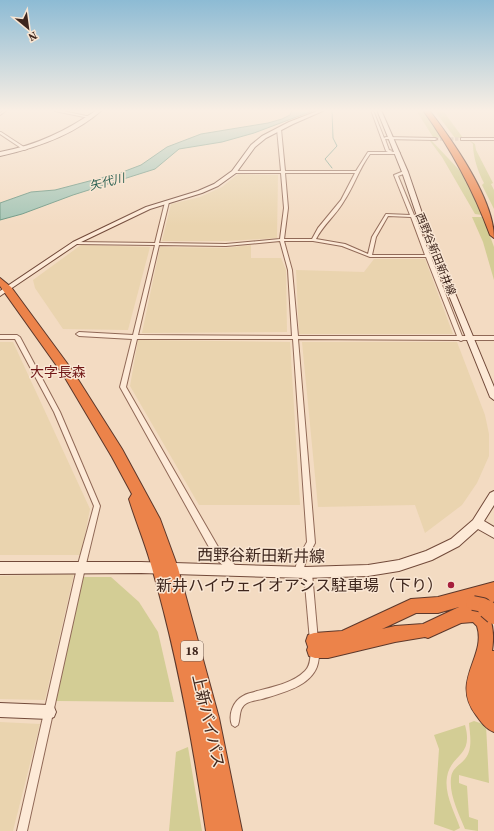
<svg xmlns="http://www.w3.org/2000/svg" width="494" height="831" viewBox="0 0 494 831" font-family="'Source Serif 4','Noto Sans JP',serif">
<rect width="100%" height="100%" fill="#f3dbc2"/>
<g fill="#ead4af">
<polygon points="238,174 278,175 277,238 227,241 162,241 171,204 200,197 222,187"/>
<polygon points="81,245 150,247 128,330 63,329 35,288 33,280"/>
<polygon points="251,245 251,258 281,258 286,270 287,332 142,333 160,247 226,248"/>
<polygon points="374,259 425,259 453,334 299,334 296,270 364,272"/>
<polygon points="138,340 290,342 300,505 199,505 130,386"/>
<polygon points="0,342 13,342 90,509 81,555 0,555"/>
<polygon points="302,342 457,342 485,415 489,434 489,456 477,483 462,505 425,533 415,505 318,507"/>
<polygon points="74,574 45,700 0,699 0,576"/>
<polygon points="0,722 40,724 13,831 0,831"/>
</g>
<g fill="#d3cd95">
<polygon points="416,110 423,110 443,138 433,137"/>
<polygon points="434,110 444,112 463,138 455,138"/>
<path d="M469,140L475,144L476,150L493,183L491,184L494,190V209L482,185L484,183C478,172 473,157 473,144Z"/>
<polygon points="430,141 432,141 462,173 466,183 470,184 482,215 475,214 442,157"/>
<polygon points="472,217 483,217 494,247 494,280 483,242"/>
<polygon points="83,577 111,577 139,602 158,632 174,702 56,701"/>
<path d="M474,721L486,725L489,783L459,775V783L467,786L469,817L478,820V831L465,829C459,814 449,795 451,778C452,768 459,766 465,759C473,749 470,735 469,723Z"/>
<path d="M465,725C474,757 451,753 447,777C444,794 455,813 460,828L454,831L434,824L439,749L434,735Z"/>
<polygon points="188,747 202,831 169,831 176,752"/>
</g>
<polygon fill="#a5c5b5" stroke="#6a9582" points="292,110 315,110 254,133 222,142 179,149 155,169 73,195 22,214 0,220 0,203 31,192 55,190 120,173 141,165 167,147 201,134 268,123 282,119 290,115"/>
<g fill="none" stroke-linecap="round" stroke-linejoin="round">
<polyline stroke="#6a9582" stroke-width="1" points="332,110 333,138 337,146 325,159 332,168"/>
<polyline stroke="#cfb7a1" stroke-width="3.5" stroke-dasharray="3.5 1.5" stroke-linecap="butt" points="435,139 462,139"/>
<g stroke="#906957" stroke-width="2">
<g id="street">
<polygon points="4,110 7,110 0,115 0,113"/>
<polygon points="54,110 58,110 91,117 89,118 55,111"/>
<path d="M371,110H373L384,138L386,137L435,138L437,139L435,140L385,139L389,150L393,151L391,152H398L400,153L398,154H370C359,169 354,186 344,201C336,215 323,225 316,239L345,244L368,254L372,237L386,214L410,215L394,175L404,171H406V173L398,176L414,215L418,216L415,217L430,255L433,256L431,257L462,336H494V340H463L461,341L459,340L298,339L315,543L306,560L302,576L299,577L296,576C293,565 302,551 307,542L293,339H137L126,387L221,552L237,567L238,570L237,573L234,574L231,573L215,558L120,387L132,339L79,336L76,334L79,332L133,335L155,245L75,244L73,243L75,242L155,243L165,202L167,201L169,202L159,243L226,244L280,239L284,208L281,173H233V171H281L277,129L279,128L281,129L285,171H356L368,152H388L386,151ZM285,173H355L341,200L318,228L312,239H284L288,208ZM388,216L411,217L425,255H372L376,237ZM280,241L288,270L292,336L138,335L159,245L226,246ZM284,241H313L342,246L370,257H426L457,336H298L292,270Z"/>
<polygon points="0,132 1,132 27,149 24,150 0,134"/>
<polygon points="462,138 494,138 494,140 461,140 461,138"/>
<polygon points="0,335 17,335 20,337 60,412 100,506 85,568 27,831 17,831 77,568 94,506 54,412 15,339 0,339"/>
<polygon points="308,569 311,570 312,573 318,641 317,644 314,645 311,644 310,641 304,573 305,570"/>
<path d="M315,647L318,648C320,653 319,658 318,663C313,686 282,693 262,699C258,700 251,701 247,703C238,708 241,717 238,725L235,727L232,725C228,715 233,701 243,696C247,693 253,693 257,691C273,687 293,683 305,671C312,664 309,656 312,648Z"/>
</g>
</g>
<g stroke="#724a3a" stroke-width="2">
<g id="secondary">
<path d="M97,110H102C74,135 36,148 0,156V152C38,145 65,131 97,110Z"/>
<polygon points="320,110 325,110 293,124 266,138 255,147 236,173 218,186 202,193 150,209 77,244 0,296 0,291 73,242 146,207 198,191 214,184 232,171 251,145 262,136 289,122"/>
<polygon points="377,110 381,110 408,172 423,216 494,387 494,400 490,397 417,216 402,172"/>
<polygon points="494,491 494,505 484,521 494,527 494,538 478,529 459,546 432,560 399,571 368,576 305,578 141,573 0,574 0,562 141,562 305,567 368,565 399,560 426,551 451,539 473,520 490,493"/>
<polygon points="0,703 49,705 54,707 56,712 54,717 49,719 0,717"/>
</g>
</g>
<g stroke="#5d382b" stroke-width="2">
<g id="highway">
<path d="M423,110H429C452,140 494,199 494,238L490,235C473,189 451,149 423,110Z"/>
<path d="M0,278L11,287L72,370L122,449L160,519L178,568L219,718L242,831H206C193,743 177,654 152,568C146,545 136,522 129,499L132,494L112,457L64,376L0,286Z"/>
<path d="M494,582V607L485,611C494,621 494,638 492,651H494V732C486,729 481,722 476,715C450,680 487,657 477,626L473,622L461,623L428,638L425,637L395,642L328,658H315L309,656L307,650L308,647L306,641L308,635L314,633L342,631L411,599L438,597ZM459,607L423,624L395,626L382,629L416,613H438Z"/>
</g>
</g>
<use href="#street" fill="#fdead7" fill-rule="evenodd"/>
<use href="#secondary" fill="#fdead7" fill-rule="evenodd"/>
<use href="#highway" fill="#ec834a" fill-rule="evenodd"/>
<g stroke="#5d382b" stroke-width="16" stroke-linecap="butt">
<polyline id="highway-bridge-far1" points="473,603 483,605 488,610"/>
</g>
<g stroke="#5d382b" stroke-width="20" stroke-linecap="butt">
<polyline id="highway-bridge" points="487,609 494,615"/>
</g>
<use href="#highway-bridge-far1" stroke="#ec834a" stroke-width="14"/>
<use href="#highway-bridge" stroke="#ec834a" stroke-width="18"/>
</g>
<linearGradient id="sky" x2="0" y2="1"><stop stop-color="#8dbbd4"/><stop offset="0.49" stop-color="#faefe4"/><stop offset="1" stop-color="#faefe4" stop-opacity="0"/></linearGradient>
<rect width="494" height="226" fill="url(#sky)"/>
<circle fill="#a61f3c" stroke="#f9e6d3" stroke-width="1.5" cx="451" cy="585" r="4"/>
<g text-anchor="middle" stroke-width="3" stroke-linejoin="round" paint-order="stroke">
<g font-size="11" fill="#3e261d" stroke="#f9e6d3">
<text transform="translate(436 254) rotate(68)" y="4">西野谷新田新井線</text>
</g>
<g font-size="12" font-style="italic" fill="#2a5f51" stroke="#f9e6d3">
<text transform="translate(107 182) rotate(-14)" y="4">矢代川</text>
</g>
<rect fill="#f9e6d3" stroke="#766054" stroke-width="1" x="181" y="641" width="22" height="20" rx="3"/>
<g font-size="12" font-weight="bold" fill="#3e261d">
<text x="192" y="655">18</text>
</g>
<g font-size="14" fill="#701717" stroke="#f9e6d3">
<text x="58" y="377">大字長森</text>
</g>
<g font-size="16" fill="#3e261d" stroke="#f9e6d3">
<text transform="translate(261 555) rotate(1)" y="6">西野谷新田新井線</text>
<text transform="translate(209 721) rotate(77)" y="6">上新バイパス</text>
</g>
<g font-size="16" fill="#3e261d" stroke="#f9e6d3" text-anchor="end">
<text x="443" y="591">新井ハイウェイオアシス駐車場（下り）</text>
</g>
</g>
<g transform="translate(28 28) rotate(151)" stroke="#f9e6d3" stroke-width="3" paint-order="stroke">
<path d="M0-3L7 15L0 10L-7 15Z" fill="#3e261d"/>
<text y="-6" font-size="11" font-weight="bold" text-anchor="middle" fill="#3e261d">N</text>
</g>
</svg>
